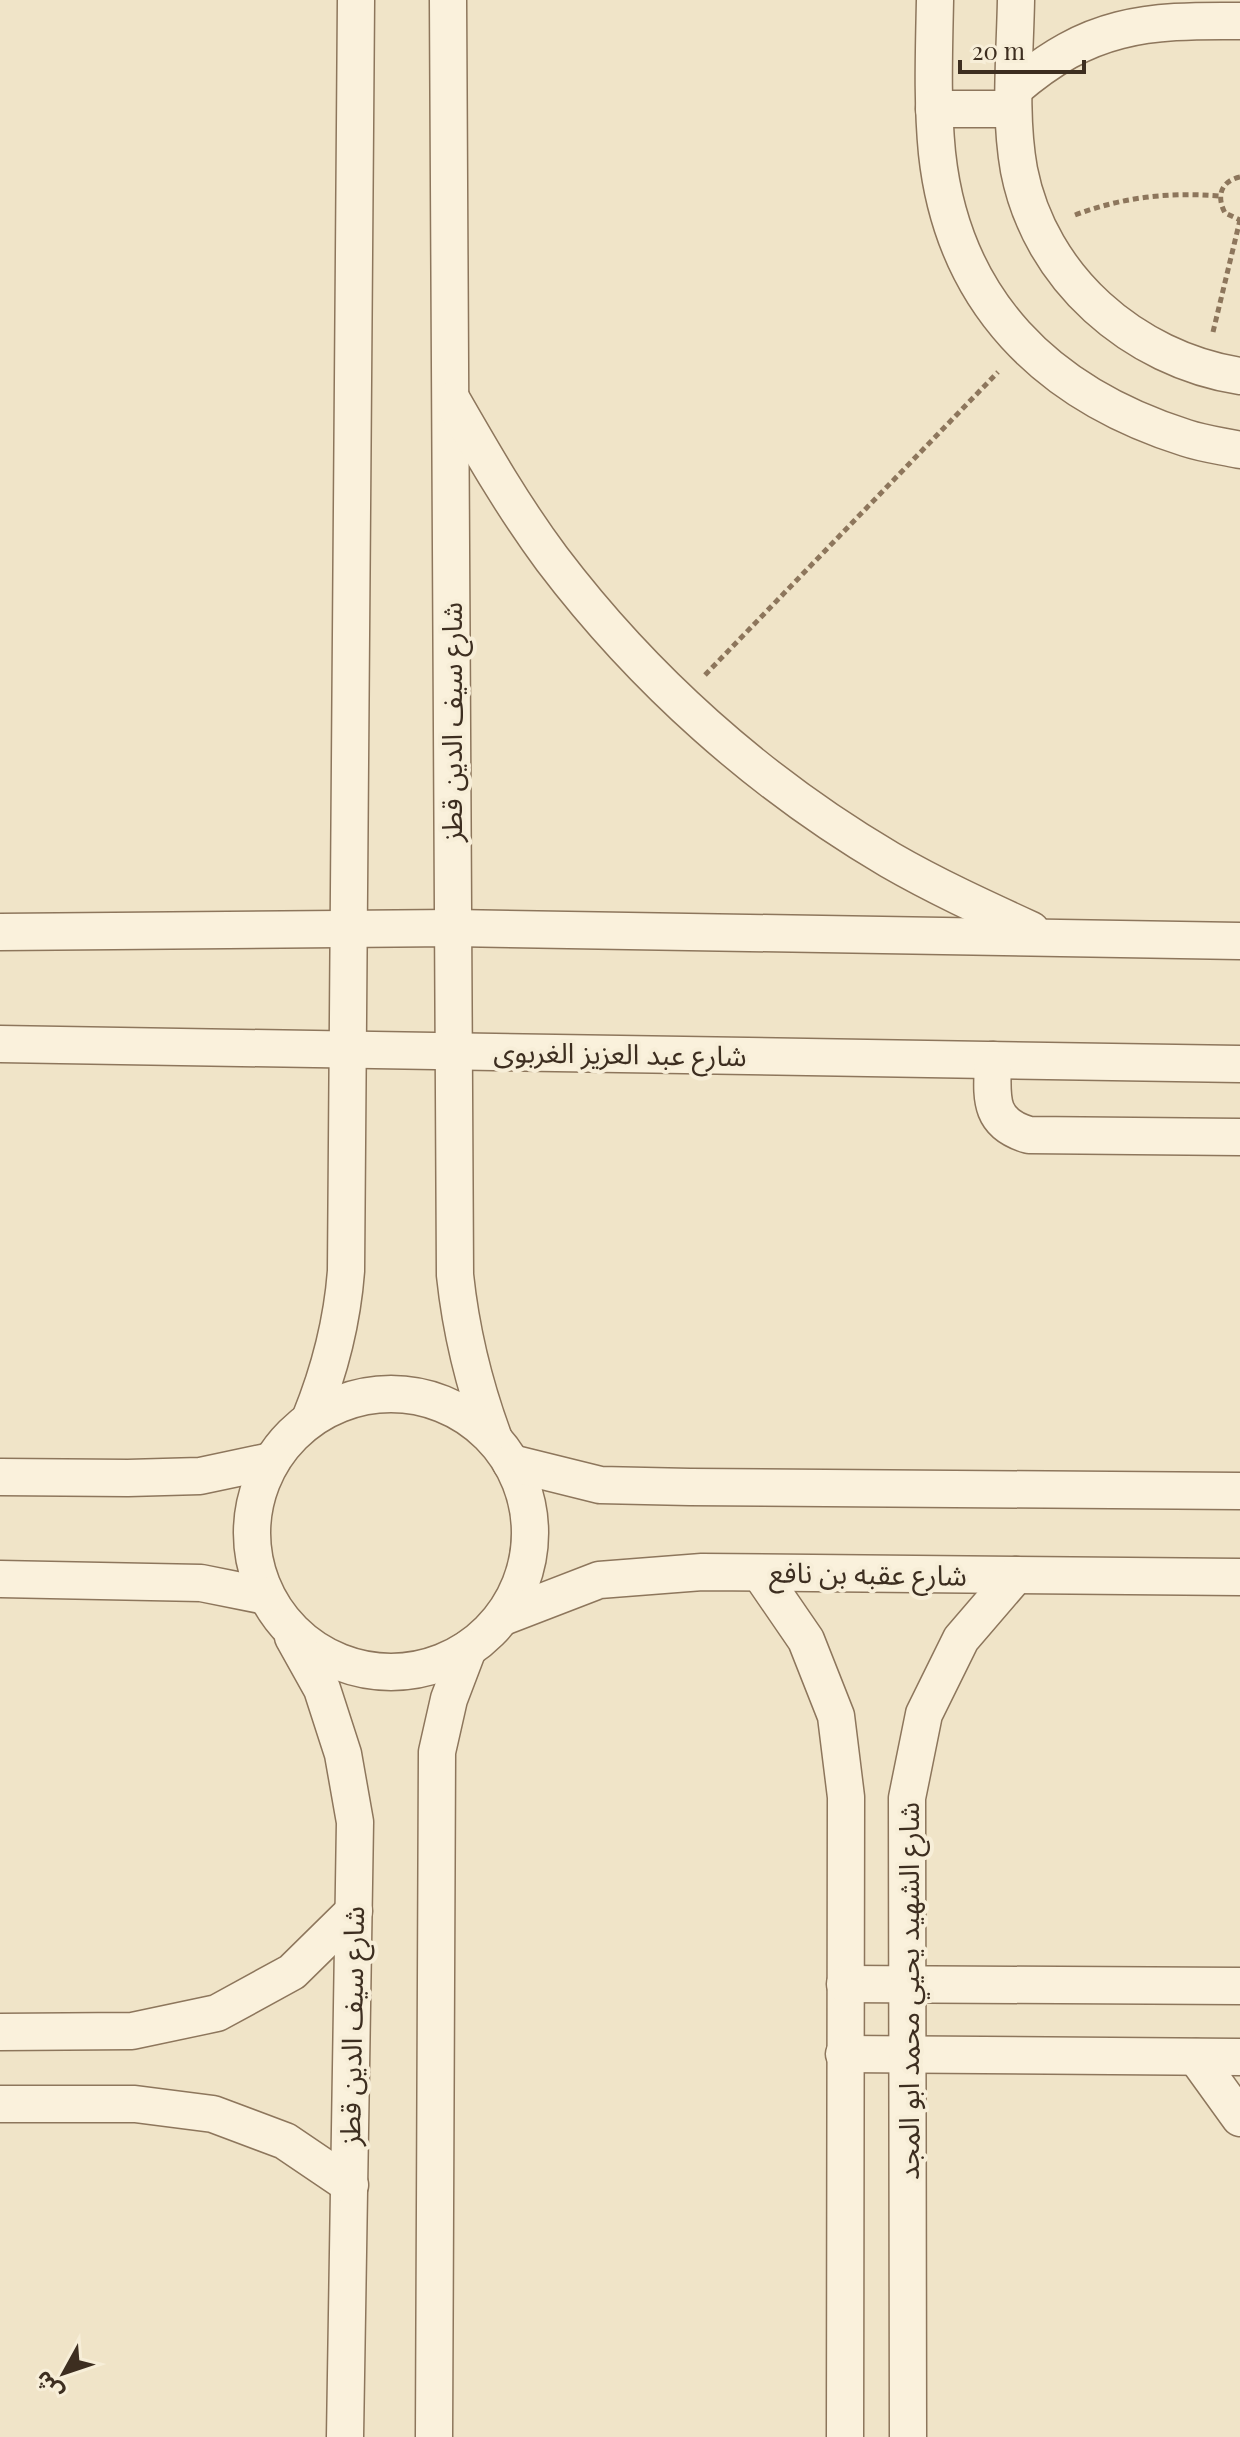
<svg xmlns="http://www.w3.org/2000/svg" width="1240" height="2437" viewBox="0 0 1240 2437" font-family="'Playfair Display','Noto Sans Arabic',serif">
<rect width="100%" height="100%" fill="#f0e4c8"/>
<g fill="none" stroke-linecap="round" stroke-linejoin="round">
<g stroke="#8d765c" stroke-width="39">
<g id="street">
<path d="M448,0L455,1275C461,1332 474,1385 494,1439"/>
<path d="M935,0C934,51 932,102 937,153C953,302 1047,394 1186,438C1204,444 1222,446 1240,450"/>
<path d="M1016,0C1015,56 1009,114 1019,170C1040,278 1133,359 1240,376"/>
<path d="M1014,89C1089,24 1145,20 1240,21"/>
<polyline points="934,109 1013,109"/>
<path d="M452,400C483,454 514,508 552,559C643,679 759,783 890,860C935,886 983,908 1031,930"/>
<polyline points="0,932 453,928 1240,941"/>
<polyline points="0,1044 1240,1064"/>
<path d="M993,1060C992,1096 987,1123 1029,1135L1240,1137"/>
<circle cx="391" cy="1533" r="139"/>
<path d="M310,1419C330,1370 342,1324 346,1271L356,0"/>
<polyline points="511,1463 600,1485 690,1487 1240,1491"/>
<polyline points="0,1477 128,1478 200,1476 271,1461"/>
<polyline points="760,1573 806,1640 836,1716 846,1797 845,2437"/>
<polyline points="0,1579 201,1583 266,1596"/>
<polyline points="503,1617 599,1580 702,1572 1240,1577"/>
<polyline points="293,1637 322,1689 343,1754 355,1822 345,2437"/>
<polyline points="845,1984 1240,1986"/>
<polyline points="0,2032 132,2031 217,2013 292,1972 354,1911"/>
<polyline points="844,2054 1240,2057"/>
<polyline points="1196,2057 1240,2118"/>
<polyline points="0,2104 135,2104 213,2114 285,2141 350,2185"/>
<polyline points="434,2437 437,1752 449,1699 468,1649"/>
<polyline points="908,2437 907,1798 924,1714 961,1639 1016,1575"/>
</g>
</g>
<g stroke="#8d765c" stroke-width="5" stroke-dasharray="6 4" stroke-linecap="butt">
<path d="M1240,177C1221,181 1216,196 1225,213L1240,220"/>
<path d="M1075,215C1123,197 1169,192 1219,196"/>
<polyline points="1213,332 1240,220"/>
<polyline points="705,675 998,372"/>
</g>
<use href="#street" stroke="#faf1dc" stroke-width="36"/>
</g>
<g text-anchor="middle" stroke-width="8" stroke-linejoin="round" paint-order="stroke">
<g font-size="28" fill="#3d2e20" stroke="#f7eed8">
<text transform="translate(452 722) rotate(-90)" y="10">شارع سيف الدين قطز</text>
<text transform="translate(620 1054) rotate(1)" y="10">شارع عبد العزيز الغربوى</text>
<text transform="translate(868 1574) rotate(1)" y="10">شارع عقبه بن نافع</text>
<text transform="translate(909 1991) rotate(-90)" y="10">شارع الشهيد يحيي محمد ابو المجد</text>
<text transform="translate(352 2026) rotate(-89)" y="10">شارع سيف الدين قطز</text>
</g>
</g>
<g transform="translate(64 2373) rotate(230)" stroke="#f7eed8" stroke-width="6" paint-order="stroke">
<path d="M0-6L14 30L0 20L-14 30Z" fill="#3d2e20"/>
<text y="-12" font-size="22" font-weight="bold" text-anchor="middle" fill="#3d2e20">ش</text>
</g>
<path d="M960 60v12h124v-12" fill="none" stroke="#3d2e20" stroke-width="4"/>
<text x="972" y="60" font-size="24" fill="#3d2e20" stroke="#f7eed8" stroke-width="6" paint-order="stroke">20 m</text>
</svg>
